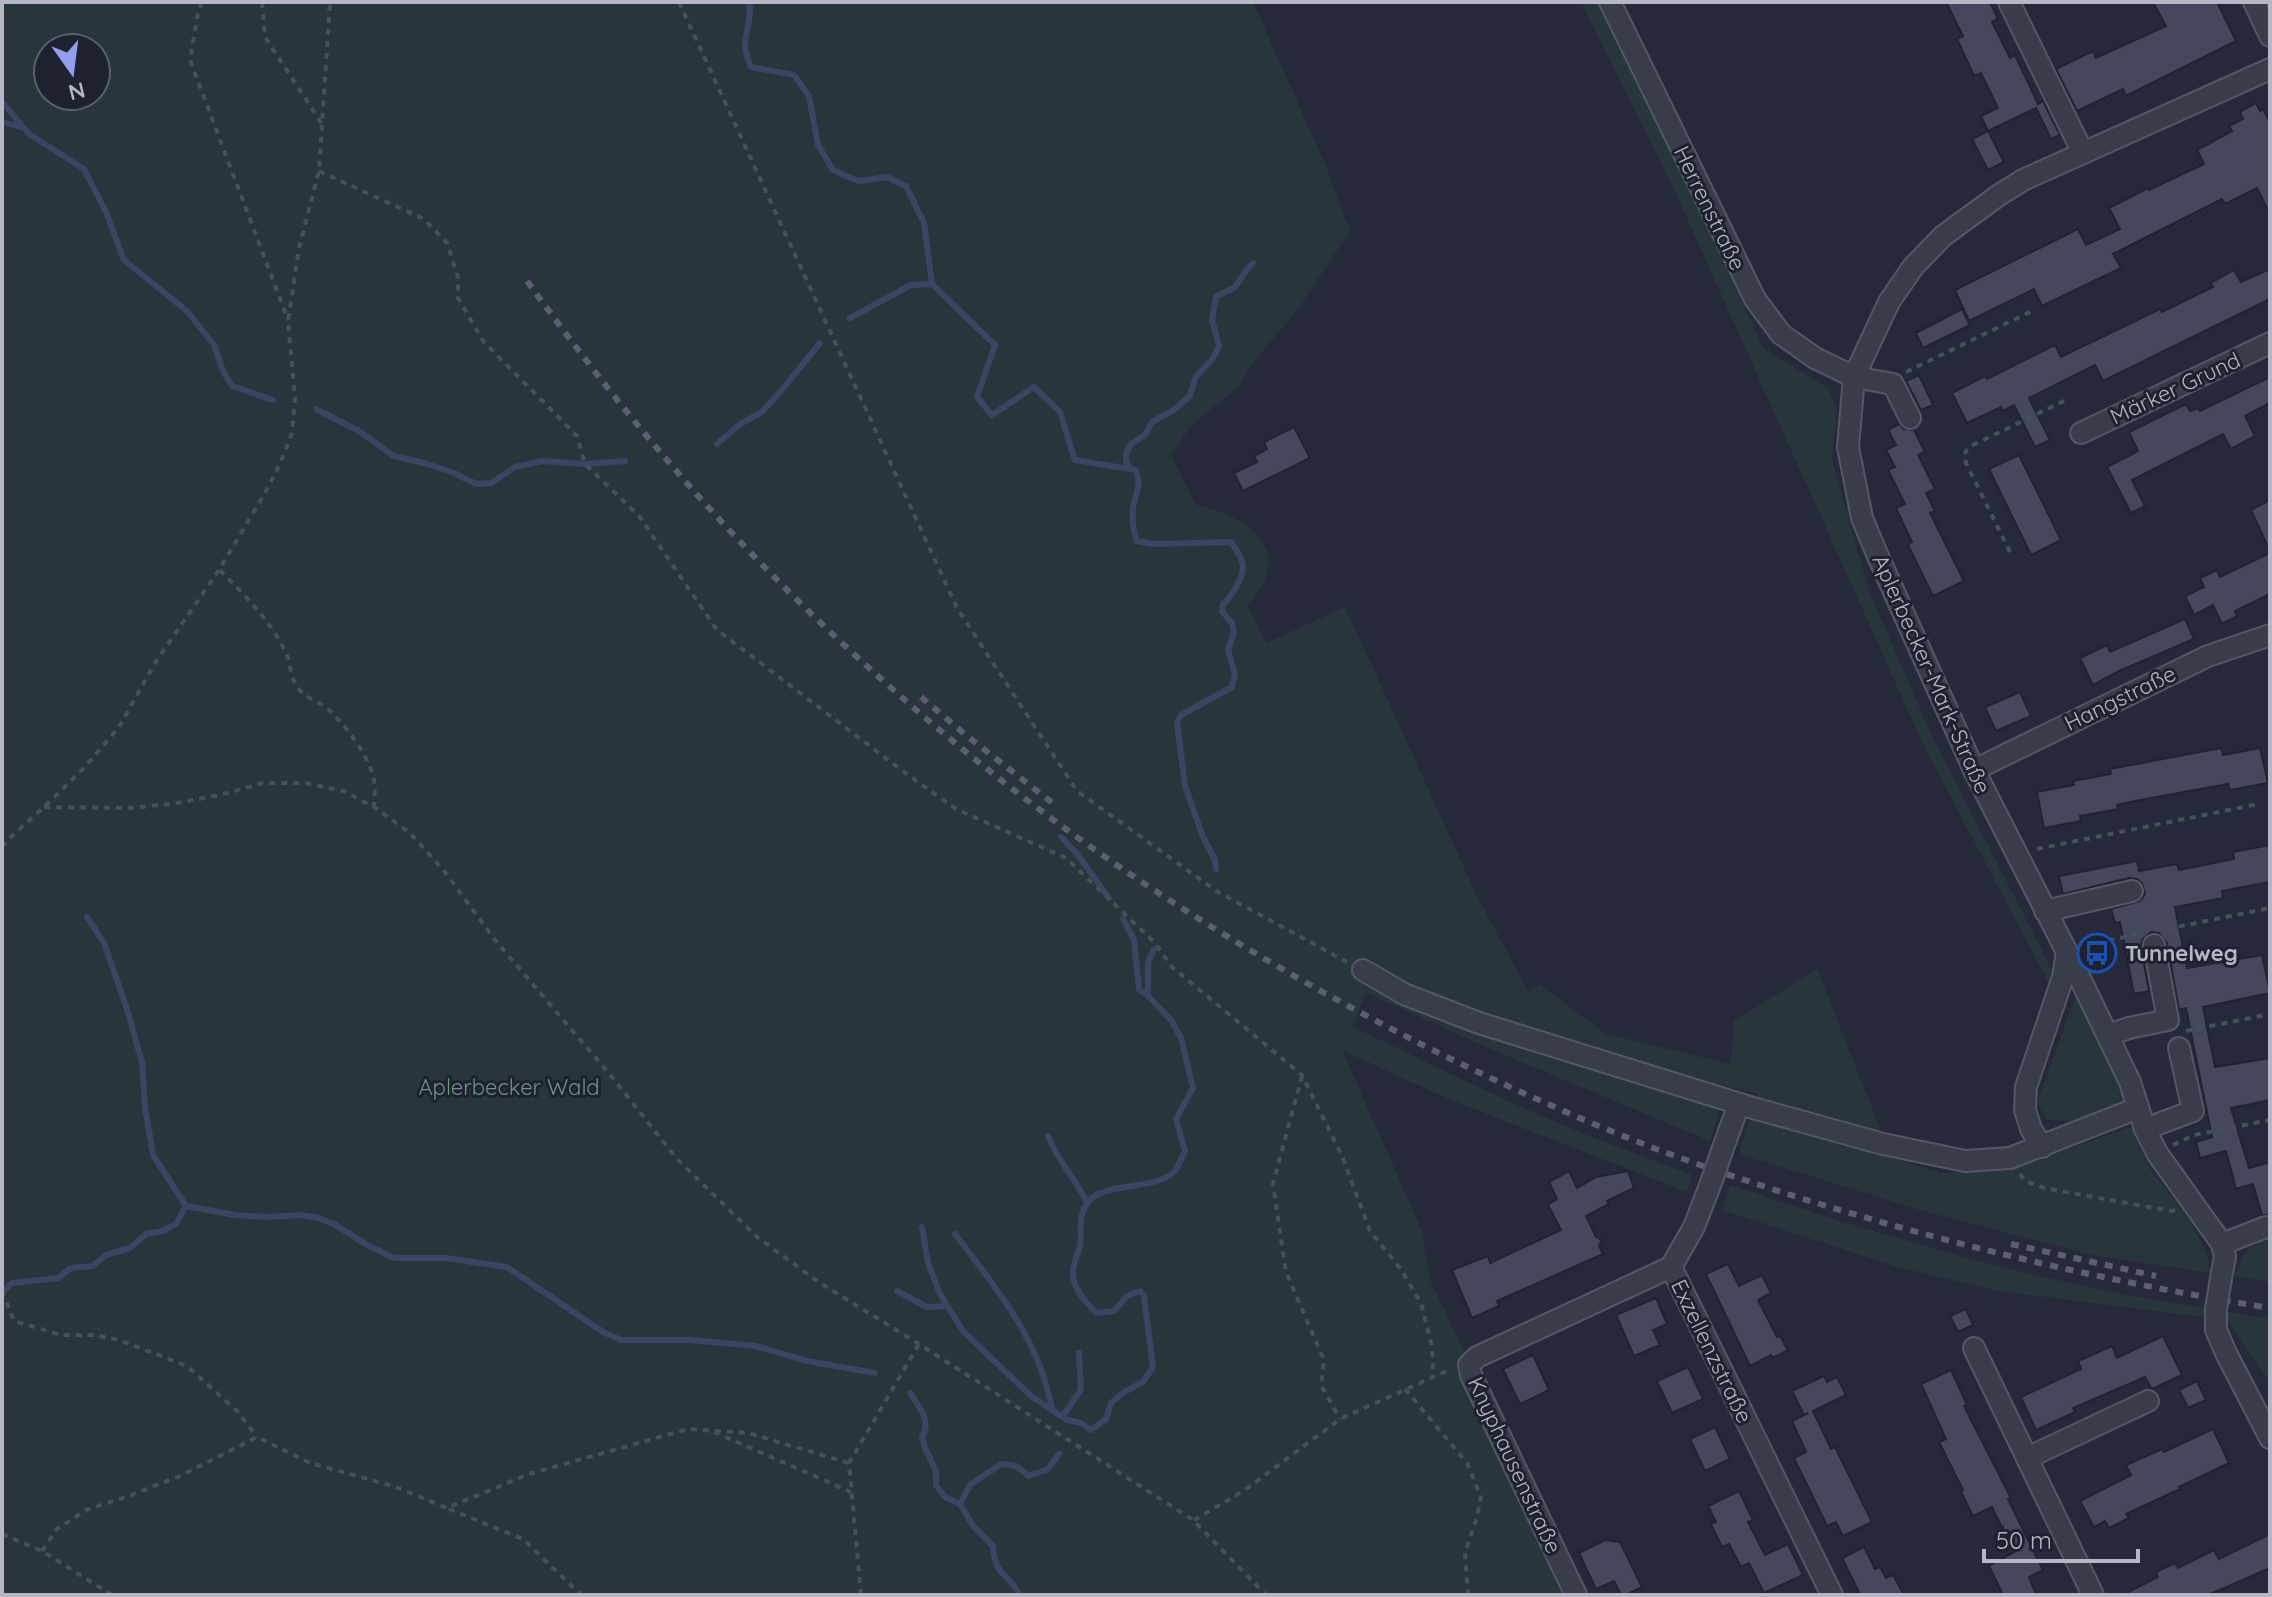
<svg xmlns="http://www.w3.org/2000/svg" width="2272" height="1597" viewBox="0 0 2272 1597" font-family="Quicksand,sans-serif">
<rect width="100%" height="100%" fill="#26293a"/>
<g fill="#28363c" fill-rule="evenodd">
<path d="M2,2H1253L1324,162L1350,231L1300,306L1249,368L1240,385L1190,427L1171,455L1196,505C1250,516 1298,552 1247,605L1267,643L1345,607L1477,896L1529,993L1539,984L1606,1034L1731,1064L1734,1021L1817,969L1881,1131L1845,1124V1144L1942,1173L2004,1171L2131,1127C2137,1140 2142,1155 2149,1167C2172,1200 2206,1232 2211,1273L2091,1255L1920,1210L1739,1154L1757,1094L1726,1086L1710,1141L1481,1045L1366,992L1353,1027L1503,1099L1594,1138L1692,1175L1687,1192L1446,1098L1342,1050L1422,1231L1430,1280L1464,1351L1462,1370L1571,1595H2ZM48,48H96V96H48Z"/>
<polygon points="1581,2 1613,2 1603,13 1668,140 1763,348 1829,389 1837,410 1832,460 1869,591 1932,736 2051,968 2050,985 1923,744 1673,187"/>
<polygon points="2076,996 2127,1100 2070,1122 2046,1119 2037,1102"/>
<path d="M1730,1185C1884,1237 2043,1284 2204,1308L2203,1317L1999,1291L1901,1268L1722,1210Z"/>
<polygon points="2268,1239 2270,1239 2270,1282 2234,1276 2246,1250"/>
<polygon points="2228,1312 2270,1319 2270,1383 2227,1320"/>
</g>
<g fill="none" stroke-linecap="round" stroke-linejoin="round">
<g stroke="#3d4362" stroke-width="6">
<path d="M749,2C753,18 744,32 745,48C746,55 749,61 751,67L794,75L809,96L818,145L833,170L858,181L887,177L906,186L924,223L932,284L995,345L977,397L992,415L1034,387L1060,412L1075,460L1135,470C1143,484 1135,494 1133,508C1132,519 1133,531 1137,541L1153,544L1231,542C1245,562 1247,568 1235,589C1231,595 1229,600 1223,604L1222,611L1232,623L1234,633L1228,650L1235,674L1232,687L1181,715L1177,723L1185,786L1203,837L1215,860L1216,869"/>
<polyline points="2,102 29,134 84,169 106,212 124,260 187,311 214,345 223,371 232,386 273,400"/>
<polyline points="2,122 21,127"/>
<polyline points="850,318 911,285 932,284"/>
<polyline points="316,409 359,431 394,456 424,463 454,473 476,484 491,483 515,467 542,461 585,464 625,461"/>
<polyline points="717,444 740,424 762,412 781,391 820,343"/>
<polyline points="1130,468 1126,462 1126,453 1131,444 1145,435 1152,422 1174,410 1190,396 1196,376 1212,360 1219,346 1212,320 1216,297 1235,287 1248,268 1253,263"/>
<polyline points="1061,837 1077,854 1109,898"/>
<polyline points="87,917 104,943 127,1009 142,1062 145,1107 153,1155 186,1206 235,1215 267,1217 301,1215 318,1218 334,1224 367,1245 394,1258 446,1258 507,1267 603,1332 621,1340 690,1340 756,1346 807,1361 875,1373"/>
<polyline points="1123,919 1134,940 1139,990 1148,995"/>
<path d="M1048,1136C1058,1162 1075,1177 1087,1203"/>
<path d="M922,1227L928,1263L940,1294L963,1331L1031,1396L1067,1420L1081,1423L1091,1430L1106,1419L1111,1403L1124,1392L1143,1382L1153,1367L1144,1296L1140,1291L1127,1296L1114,1311L1096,1313C1085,1301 1072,1288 1073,1271C1073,1263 1078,1254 1080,1246C1082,1236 1079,1225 1082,1215C1090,1177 1148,1194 1173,1173C1178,1168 1182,1157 1185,1151L1176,1119L1193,1088L1181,1038L1171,1020L1148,996V962L1154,949"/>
<path d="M955,1234C997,1289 1040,1340 1052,1410"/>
<polyline points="897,1291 927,1307 947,1306"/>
<polyline points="2,1292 12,1283 58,1278 71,1268 93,1266 106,1255 130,1248 146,1234 163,1231 176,1224 186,1206"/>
<path d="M910,1393C919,1407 932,1421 922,1437L925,1448L936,1471V1485L945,1497L960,1504"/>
<polyline points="1062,1417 1081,1390 1079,1353"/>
<polyline points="960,1504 970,1485 1001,1464 1016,1466 1029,1476 1048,1469 1059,1454"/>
<path d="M960,1504L973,1526L993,1546C995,1577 1007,1572 1020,1595"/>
</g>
</g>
<g fill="#45485c" stroke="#202332" stroke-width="2">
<polygon points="1946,2 1990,2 1998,19 1992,22 2010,58 2015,55 2038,104 2043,101 2060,135 2051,139 2036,108 1988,131 1981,116 1998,108 1981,73 1974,76 1957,39 1963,36"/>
<polygon points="2153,2 2217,2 2236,41 2126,96 2123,89 2077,111 2056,69 2093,51 2096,58 2166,26"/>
<polygon points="2256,103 2260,111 2263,109 2270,123 2270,214 2257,188 2225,204 2222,199 2113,254 2121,268 2042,306 2034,289 1969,321 1955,290 2078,229 2086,245 2120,229 2109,208 2148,188 2149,190 2204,164 2197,150 2232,131 2229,126 2243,119 2240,112"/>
<polygon points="1988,131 2004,162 1988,170 1972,139"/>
<polygon points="2270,269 2270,299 2103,381 2095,365 2029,398 2050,440 2035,447 2014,405 2003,411 2001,407 1967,423 1952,393 1985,376 1987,379 2055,345 2061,357 2160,309 2162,312 2213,287 2211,283 2234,270 2241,282"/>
<polygon points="1962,309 1970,325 1923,348 1916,333"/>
<polygon points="1919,375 1933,405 1921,410 1906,381"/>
<polygon points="2270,377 2270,403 2245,416 2255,436 2231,449 2223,434 2132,480 2145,506 2131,513 2107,467 2138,451 2129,432 2186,404 2190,411 2198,408 2200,411"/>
<polygon points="1899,424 1904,429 1914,430 1925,452 1918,455 1935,489 1926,493 1935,511 1930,513 1964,581 1933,596 1908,545 1912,542 1896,508 1905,504 1888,470 1895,467 1886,450 1896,445 1888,430"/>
<polygon points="1294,427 1310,458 1243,491 1234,473 1257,462 1254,456 1267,449 1264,442"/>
<polygon points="2019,455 2061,540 2031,555 1989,469"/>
<polygon points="2270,500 2270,551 2251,510"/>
<polygon points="2270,553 2270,594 2235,611 2237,616 2222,624 2213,605 2194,615 2185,596 2204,587 2200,578 2217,570 2220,577"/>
<polygon points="2185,619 2194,639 2119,671 2093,685 2080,658 2107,645 2110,652"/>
<polygon points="2020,692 2031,716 1996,731 1985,707"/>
<polygon points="2221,748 2223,755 2260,748 2268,783 2230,790 2228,784 2135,801 2117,805 2118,809 2080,816 2081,821 2044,828 2037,792 2074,785 2073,781 2111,774 2110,769"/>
<polygon points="2270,845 2270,882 2222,891 2223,898 2175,907 2187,968 2262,955 2270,993 2203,1007 2215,1067 2270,1058 2270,1100 2231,1108 2249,1168 2270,1162 2270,1215 2262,1215 2253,1184 2236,1189 2226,1151 2200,1158 2196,1142 2212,1137 2186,1008 2179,1010 2167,943 2159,933 2151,932 2142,940 2141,947 2149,991 2134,994 2120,922 2115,923 2111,909 2140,901 2145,894 2142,883 2137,879 2129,878 2063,894 2059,876 2137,861 2139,871 2177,864 2179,870 2234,859 2233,852"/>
<polygon points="1569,1171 1577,1188 1596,1177 1628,1171 1634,1188 1607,1201 1609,1204 1586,1216 1596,1237 1602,1240 1599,1246 1603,1254 1497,1301 1499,1306 1472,1318 1452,1270 1488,1256 1490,1263 1561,1230 1548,1205 1557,1199 1549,1182"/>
<polygon points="1728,1264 1739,1286 1762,1275 1771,1293 1758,1300 1777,1337 1780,1336 1788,1350 1773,1358 1771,1355 1750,1366 1706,1274"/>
<polygon points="1656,1298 1667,1324 1653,1330 1660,1345 1634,1356 1616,1315"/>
<polygon points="1966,1309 1973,1325 1958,1332 1950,1316"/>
<polygon points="2163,1336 2182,1375 2152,1389 2145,1377 2073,1408 2075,1412 2036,1430 2021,1397 2081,1369 2078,1361 2112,1346 2117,1358"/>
<polygon points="1533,1355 1549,1390 1520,1404 1503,1369"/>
<polygon points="1688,1367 1703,1399 1672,1413 1657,1381"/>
<polygon points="1951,1370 1967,1405 1964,1406 2011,1498 2008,1499 2043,1570 2029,1577 2036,1595 2003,1595 1989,1566 2014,1552 1992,1507 1973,1516 1961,1492 1963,1490 1939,1442 1946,1439 1921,1384"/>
<polygon points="1824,1376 1827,1382 1837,1377 1846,1395 1813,1411 1831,1449 1835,1447 1872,1522 1843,1536 1836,1522 1827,1526 1794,1458 1806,1452 1792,1421 1808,1413 1804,1415 1792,1391"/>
<polygon points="2197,1381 2206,1400 2188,1408 2179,1390"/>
<polygon points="1715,1427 1730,1459 1705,1471 1690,1439"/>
<polygon points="2213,1429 2229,1463 2179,1487 2180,1489 2126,1514 2129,1518 2109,1528 2105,1521 2094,1527 2080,1501 2131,1475 2126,1465 2162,1449 2164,1452"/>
<polygon points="1739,1491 1753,1520 1748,1522 1765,1555 1788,1544 1803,1575 1764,1593 1749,1563 1741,1567 1729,1544 1722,1547 1711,1524 1716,1522 1708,1506"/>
<polygon points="2270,1534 2270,1568 2220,1590 2207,1595 2122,1595 2158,1577 2156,1572 2175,1563 2178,1568 2214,1550 2219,1559"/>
<polygon points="1605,1540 1620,1542 1642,1587 1626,1595 1621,1595 1614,1581 1596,1589 1579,1553"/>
<polygon points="1864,1547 1875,1569 1880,1567 1886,1578 1893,1575 1904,1595 1852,1595 1859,1592 1842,1558"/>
</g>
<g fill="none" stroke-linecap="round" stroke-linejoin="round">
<g stroke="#545766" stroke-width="24">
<g id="minor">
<polyline points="1610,2 1755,299 1781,334 1815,358 1854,377 1893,384 1910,418"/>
<polyline points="2009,2 2083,153"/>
<polyline points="2254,2 2270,36"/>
<polyline points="2081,433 2270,343"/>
<polyline points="1974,770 2208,656 2270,635"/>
<polyline points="2045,911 2132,891"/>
<polyline points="1363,970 1404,994 1479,1023 1753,1108 1883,1144 1965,1161 2010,1158 2138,1108"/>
<polyline points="2108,1035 2129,1028 2168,1020 2154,945"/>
<polyline points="2145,1129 2193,1111 2179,1048"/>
<polyline points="2042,1147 2031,1129 2025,1110 2026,1087 2063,977 2067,952"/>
<polyline points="1723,1148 1739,1104"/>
<polyline points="2222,1244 2266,1227 2270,1228"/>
<polyline points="1671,1267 1832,1595"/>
<polyline points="1671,1267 1694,1227 1712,1180"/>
<polyline points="2221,1278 2225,1257 2222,1244 2157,1153 2145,1129 2130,1082 2073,964 1974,770 1877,554 1862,518 1848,447 1854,377 1889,302 1913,267 1943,236 1999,195 2023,180 2270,69"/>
<polyline points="2216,1309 2216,1330 2226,1353 2270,1438"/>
<polyline points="1974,1348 2093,1595"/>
<polyline points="2027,1458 2148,1401"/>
<polyline points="1576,1595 1471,1375 1469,1365 1477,1357 1671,1267"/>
</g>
</g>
<g stroke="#455158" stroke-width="4" stroke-dasharray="6 6" stroke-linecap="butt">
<polyline points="202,2 198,13 190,60 288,320"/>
<polyline points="262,2 265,37 322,124"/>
<polyline points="679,2 957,608 1077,791 1218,892 1347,962"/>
<polyline points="319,171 424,219 447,243 458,277 458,298 483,341 577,436 585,464 639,516 717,630 908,775 956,809 1066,858 1154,942 1172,967 1302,1075 1342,1156 1370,1231 1400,1268 1421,1303 1432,1347 1433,1376"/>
<polyline points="1906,372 2032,311"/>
<path d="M2010,552L1966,463C1963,452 1966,449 1975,444L2066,400"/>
<path d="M220,570C244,595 271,621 286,653C291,664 290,677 298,688C306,699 319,701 328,709C345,725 367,753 373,776C376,786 374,797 374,807"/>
<polyline points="44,807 129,808 171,804 220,795 263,783 305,783 344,791 374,807 410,833 445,872 495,940 612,1077 677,1159 757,1237 820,1283 919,1344 1193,1520 1266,1595"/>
<polyline points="2,847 12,836 44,807 83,769 119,727 155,663 219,570 265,493 280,464 292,433 295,398 288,321 299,248 319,171 330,2"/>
<polyline points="2037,849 2258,804"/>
<polyline points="2167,929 2270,908"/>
<polyline points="2085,946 2138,934"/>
<polyline points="2186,1031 2270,1014"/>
<polyline points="1302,1076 1273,1184 1286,1272 1324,1360 1321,1385 1340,1419"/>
<polyline points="2173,1145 2194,1135 2270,1120"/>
<polyline points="2020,1174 2025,1181 2044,1188 2171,1211 2176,1210"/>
<polyline points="2,1291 14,1321 61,1335 95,1335 119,1340 187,1366 237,1411 257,1437"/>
<polyline points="1405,1389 1467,1463 1481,1497 1477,1517 1465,1553 1468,1595"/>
<polyline points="714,1432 851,1492"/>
<polyline points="449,1509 523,1539 581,1595"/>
<polyline points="1194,1520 1245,1490 1340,1419 1451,1369"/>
<polyline points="2,1534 42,1551 112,1595"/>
<polyline points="42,1551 57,1529 86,1510 126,1497 180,1476 257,1437 310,1463 393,1486 447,1508 529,1474 688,1429 748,1433 849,1463"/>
<polyline points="861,1595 849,1463 919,1344"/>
</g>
<use href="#minor" stroke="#393c4b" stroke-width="20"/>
<g stroke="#5c5f71" stroke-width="6" stroke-dasharray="8 8" stroke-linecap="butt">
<path d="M527,281C570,340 614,398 662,454C748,557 856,661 960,747C1110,871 1278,974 1453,1060C1534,1099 1617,1136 1703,1166C1888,1230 2077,1277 2270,1308"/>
<polyline points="921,697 967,736 1055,805"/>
<polyline points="2011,1244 2156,1276"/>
</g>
<g stroke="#545766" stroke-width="24" stroke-linecap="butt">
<g id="minor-bridge">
<polyline points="1712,1180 1723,1148"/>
<polyline points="2216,1309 2221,1278"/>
</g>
</g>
<use href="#minor-bridge" stroke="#393c4b" stroke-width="20"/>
</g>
<defs>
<g id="bus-ring" transform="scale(2)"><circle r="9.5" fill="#1e2130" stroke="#1a4fb4" stroke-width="1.5"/><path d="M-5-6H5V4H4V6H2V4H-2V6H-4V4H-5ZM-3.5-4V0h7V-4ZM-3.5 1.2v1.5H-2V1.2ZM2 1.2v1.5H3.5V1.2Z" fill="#1a4fb4"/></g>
</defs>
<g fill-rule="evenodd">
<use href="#bus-ring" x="2097" y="953"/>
</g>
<g text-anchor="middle" stroke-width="6" stroke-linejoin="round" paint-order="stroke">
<g font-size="22" fill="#b5b7c6" stroke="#1e2130">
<text transform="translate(1710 208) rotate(64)" y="8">Herrenstraße</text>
<text transform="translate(2175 388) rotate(-25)" y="8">Märker Grund</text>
<text transform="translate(1932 674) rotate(66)" y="8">Aplerbecker-Mark-Straße</text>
<text transform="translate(2120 698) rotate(-26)" y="8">Hangstraße</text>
<text transform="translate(1712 1351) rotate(64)" y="8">Exzellenzstraße</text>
<text transform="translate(1515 1465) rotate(65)" y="8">Knyphausenstraße</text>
</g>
<g font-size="22" font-weight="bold" fill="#b5b7c6" stroke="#1e2130" text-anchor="start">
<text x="2125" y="961">Tunnelweg</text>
</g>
<g font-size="22" fill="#6e9581" stroke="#1e2130">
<text x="509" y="1095">Aplerbecker Wald</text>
</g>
</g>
<rect width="2272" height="1597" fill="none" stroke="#b5b7c6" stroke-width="8"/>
<g transform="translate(72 72) rotate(166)"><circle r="38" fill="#1e2130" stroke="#5a5d6c" stroke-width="2"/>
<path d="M0-6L14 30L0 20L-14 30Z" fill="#929fed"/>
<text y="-12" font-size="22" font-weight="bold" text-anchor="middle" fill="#b5b7c6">N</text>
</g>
<path d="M1984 1549v12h154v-12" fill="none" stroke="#b5b7c6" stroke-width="4"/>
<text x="1996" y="1549" font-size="24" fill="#b5b7c6" stroke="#1e2130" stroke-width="6" paint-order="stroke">50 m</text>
</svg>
